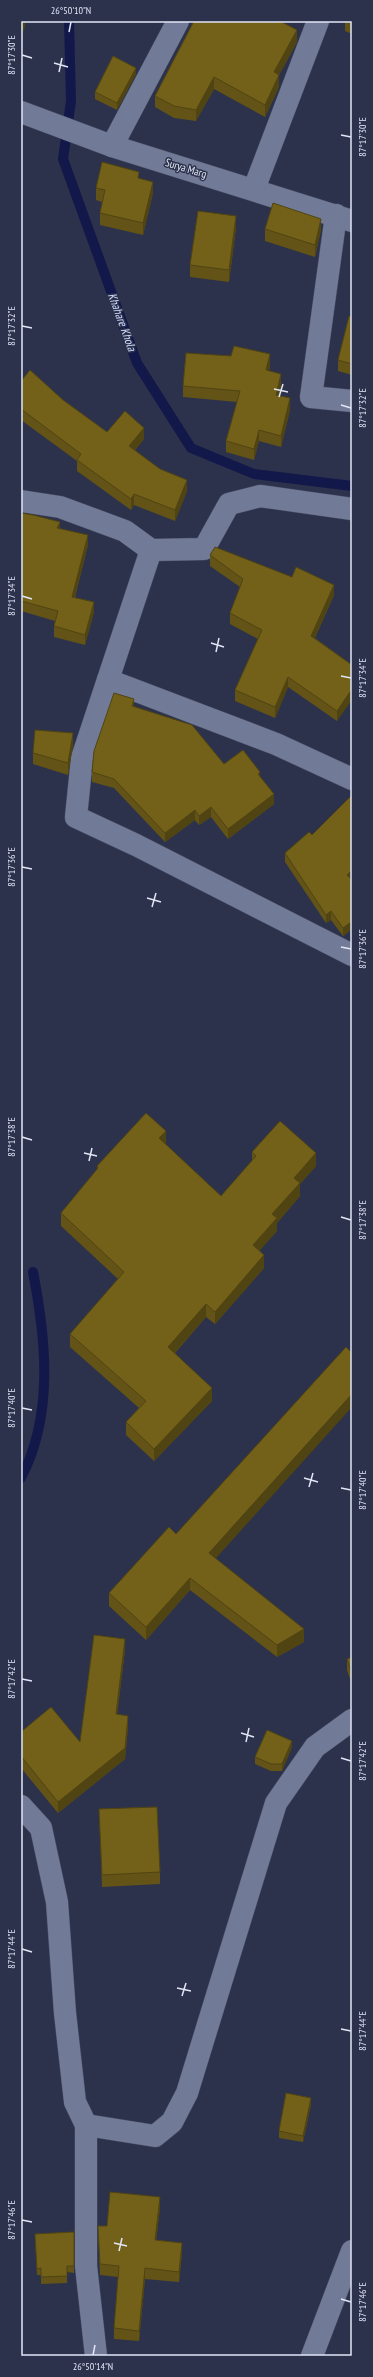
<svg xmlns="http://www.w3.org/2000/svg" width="373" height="2377" viewBox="0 0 373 2377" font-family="'PT Sans Narrow',sans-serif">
<rect width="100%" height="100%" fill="#2c324b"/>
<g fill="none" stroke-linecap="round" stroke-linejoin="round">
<g stroke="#121849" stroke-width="10">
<polyline points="69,21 71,101 63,159 137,363 191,448 254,474 352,486"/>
<path d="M21,1478C54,1415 46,1339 33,1272"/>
</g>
<g stroke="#494f64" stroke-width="23">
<g id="street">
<polyline points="21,112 112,146 352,221"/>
<polyline points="112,146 178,21"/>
<polyline points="254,189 318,21"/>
<polyline points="336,215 311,397 352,401"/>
<polyline points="21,501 60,507 125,531 151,550 82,758 76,817 136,845 352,955"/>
<polyline points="151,550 204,549 229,504 260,496 352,509"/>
<polyline points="108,680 276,744 352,779"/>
<polyline points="21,1806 41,1828 57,1902 65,2013 75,2102 86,2125 86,2266 96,2356"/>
<polyline points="86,2125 155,2136 172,2122 187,2093 276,1803 315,1747 352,1720"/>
<polyline points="312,2356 352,2251"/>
</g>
</g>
<use href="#street" stroke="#717a97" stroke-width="22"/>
</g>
<g fill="#635316">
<polygon points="345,21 352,21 352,34 345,31"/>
<polygon points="297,42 279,75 279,87 265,117 214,89 196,121 174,118 155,107 155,96"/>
<polygon points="136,74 117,110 95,99 95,92"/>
<polygon points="139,178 153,193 143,235 100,225 100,213 102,202 96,200 96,188"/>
<polygon points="236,228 229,282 190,277 190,265"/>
<polygon points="265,229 321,230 315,257 265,241"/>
<polygon points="352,317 352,375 338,371 338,360"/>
<polygon points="270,366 269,371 281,385 279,396 290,410 281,447 259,441 254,460 226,452 226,441 237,402 183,397 183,386"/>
<polygon points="21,379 63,400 107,432 144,439 135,450 187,491 175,521 134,505 131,510 77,471 77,461 21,420"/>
<polygon points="21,513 60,529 88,545 75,597 94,612 85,645 54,637 54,626 55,621 21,611"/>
<polygon points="210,555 334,595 315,638 352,665 337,721 288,687 275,718 235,701 235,690 258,639 230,624 230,613 240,587 210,566"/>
<polygon points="134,706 224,764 260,778 274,804 228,839 211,817 199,825 195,820 165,842 114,788 92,782 92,772"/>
<polygon points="73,745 68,775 33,764 33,753"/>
<polygon points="352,795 352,879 351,879 352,880 352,931 351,930 343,936 331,920 326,923 285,862 285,853 312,835"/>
<polygon points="165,1144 221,1196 252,1161 252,1152 316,1166 300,1184 300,1196 277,1223 277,1231 259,1251 264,1268 215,1324 206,1317 175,1353 212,1401 154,1461 126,1435 126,1422 139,1408 70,1347 70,1334 118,1279 61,1226 61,1213 97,1170 97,1166 166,1144"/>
<polygon points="176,1534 216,1559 304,1642 277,1657 190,1590 146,1640 109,1606 109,1593"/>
<polygon points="125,1650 117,1714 128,1727 125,1759 58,1813 21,1768 21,1732 80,1742"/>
<polygon points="352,1657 352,1685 347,1670 347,1659"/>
<polygon points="292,1747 282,1771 271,1771 255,1764 255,1757"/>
<polygon points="99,1809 160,1872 160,1884 102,1887"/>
<polygon points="311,2104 303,2142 279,2138 279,2131"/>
<polygon points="160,2208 156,2240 182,2253 179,2282 145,2279 139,2341 114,2339 114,2328 118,2277 100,2275 98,2226 107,2226"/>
<polygon points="74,2232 74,2273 67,2272 67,2283 41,2284 41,2275 37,2275 35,2234"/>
</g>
<g fill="#504412">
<polygon points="23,21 25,21 25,27 21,37 21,25"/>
<polygon points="297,30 297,42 274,84 274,72"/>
<polygon points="136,68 136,74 117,110 117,103"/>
<polygon points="279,75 279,87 265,117 265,105"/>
<polygon points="214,77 214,89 196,121 196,110"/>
<polygon points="153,182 153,193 143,235 143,223"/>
<polygon points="236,216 236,228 229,282 229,270"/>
<polygon points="321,219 321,230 315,257 315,245"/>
<polygon points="270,354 270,366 266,381 266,370"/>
<polygon points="281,374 281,385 276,407 276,395"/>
<polygon points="290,398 290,410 281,447 281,436"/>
<polygon points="144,428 144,439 129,457 129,446"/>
<polygon points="259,430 259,441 254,460 254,449"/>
<polygon points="187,480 187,491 175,521 175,510"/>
<polygon points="134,494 134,505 131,510 131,499"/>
<polygon points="60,522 60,532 57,528"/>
<polygon points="88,535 88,545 72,607 72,597"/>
<polygon points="334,585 334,595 311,646 311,636"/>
<polygon points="94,602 94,612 85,645 85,635"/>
<polygon points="288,677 288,687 275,718 275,707"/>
<polygon points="352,689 352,700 337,721 337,711"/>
<polygon points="134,699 134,708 132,706"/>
<polygon points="73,733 73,745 68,775 68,763"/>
<polygon points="260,772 260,782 258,774"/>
<polygon points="274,794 274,804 228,839 228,829"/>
<polygon points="211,807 211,817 199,825 199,816"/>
<polygon points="195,810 195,820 165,842 165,833"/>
<polygon points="352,870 352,879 347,884 347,875"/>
<polygon points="331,911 331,920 326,923 326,915"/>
<polygon points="351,922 351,930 343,936 343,928"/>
<polygon points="166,1131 166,1144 159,1151 159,1138"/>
<polygon points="316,1153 316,1166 300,1184 300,1196 277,1223 277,1231 253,1258 253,1245 272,1214 294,1178"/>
<polygon points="264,1255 264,1268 215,1324 215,1312"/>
<polygon points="206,1304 206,1317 168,1360 168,1347"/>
<polygon points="212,1388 212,1401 154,1461 154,1449"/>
<polygon points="352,1394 352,1407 209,1566 209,1553"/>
<polygon points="190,1578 190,1590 146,1640 146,1627"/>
<polygon points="304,1629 304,1642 277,1657 277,1645"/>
<polygon points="125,1639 125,1650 116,1725 116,1714"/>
<polygon points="128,1716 128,1727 125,1759 58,1813 58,1802"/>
<polygon points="292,1741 292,1747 282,1771 282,1764"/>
<polygon points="311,2098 311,2104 303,2142 303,2136"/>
<polygon points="160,2197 160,2208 155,2251 155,2240"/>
<polygon points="182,2243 182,2253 179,2282 179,2272"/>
<polygon points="145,2268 145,2279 139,2341 139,2331"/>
</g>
<g fill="#736119" stroke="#504412">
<polygon points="194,21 280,21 297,30 274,72 279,75 265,105 214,77 196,110 174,106 155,96"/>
<polygon points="346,21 352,21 352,23"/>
<polygon points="113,56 136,68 117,103 95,92"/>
<polygon points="102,162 139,172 138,178 153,182 143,223 100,213 105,190 96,188"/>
<polygon points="273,203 321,219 315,245 265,229"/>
<polygon points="198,211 236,216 229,270 190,265"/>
<polygon points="349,316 352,317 352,364 338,360"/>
<polygon points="234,346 270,354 266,370 281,374 276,395 290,398 281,436 259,430 254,449 226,441 240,391 183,386 186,353 231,356"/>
<polygon points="30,370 63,400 107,432 125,411 144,428 129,446 160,469 187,480 175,510 134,494 131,499 77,460 81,454 21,409 21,379 22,380"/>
<polygon points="21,513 33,515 60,522 57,528 88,535 72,597 94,602 85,635 54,626 58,611 21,601"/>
<polygon points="215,547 292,577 296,567 334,585 311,636 352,665 352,689 337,711 288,677 275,707 235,690 262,630 230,613 243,579 210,555"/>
<polygon points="114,693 134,699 132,706 192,725 224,764 243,750 260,772 258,774 274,794 228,829 211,807 199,816 195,810 165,833 114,779 92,772 94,751"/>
<polygon points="35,730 73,733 68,763 33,753"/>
<polygon points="352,795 352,870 347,875 352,880 352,923 351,922 343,928 331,911 326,915 285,853 309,832 312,835"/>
<polygon points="146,1113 166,1131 159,1138 221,1196 256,1156 252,1152 280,1121 316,1153 294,1178 300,1183 272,1214 277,1218 253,1245 264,1255 215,1312 206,1304 168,1347 212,1388 154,1449 126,1422 146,1401 70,1334 124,1272 61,1213 98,1168 97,1166"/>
<polygon points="346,1347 352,1353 352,1394 209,1553 304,1629 277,1645 190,1578 146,1627 109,1593 169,1527 176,1534"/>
<polygon points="94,1635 125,1639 116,1714 128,1716 125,1748 58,1802 21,1756 21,1732 51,1707 80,1742"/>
<polygon points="352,1657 352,1673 347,1659"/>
<polygon points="267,1730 292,1741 282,1764 271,1764 255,1757"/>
<polygon points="157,1807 160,1872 102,1875 99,1809"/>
<polygon points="286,2093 311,2098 303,2136 279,2131"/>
<polygon points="110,2192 160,2197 155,2240 182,2243 179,2272 145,2268 139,2331 114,2328 119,2266 100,2264 98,2226 107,2226"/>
<polygon points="74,2232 74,2266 67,2266 67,2276 41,2277 41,2268 37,2269 35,2234"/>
</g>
<path fill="none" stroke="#e1e6f7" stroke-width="1.5" d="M69,32L71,22M22,55L32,58M54,63L68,67M59,72L62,58M341,135L351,137M22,326L32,328M274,389L288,392M279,397L283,384M341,405L351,408M22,596L32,599M211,643L224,647M216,652L219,638M341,676L351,678M22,867L32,869M147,898L161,902M152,907L156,893M341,947L351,949M22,1137L32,1140M84,1153L97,1156M89,1161L92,1148M341,1217L351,1220M22,1408L32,1410M304,1478L318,1482M309,1487L313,1473M341,1488L351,1490M22,1679L32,1681M241,1733L254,1737M246,1742L249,1728M341,1758L351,1761M22,1949L32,1952M177,1988L191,1991M182,1996L186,1983M341,2029L351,2031M22,2220L32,2222M114,2243L127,2246M119,2251L122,2238M341,2299L351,2302M93,2355L95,2345"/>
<g text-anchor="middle" stroke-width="3" stroke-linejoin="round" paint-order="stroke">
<g font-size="11" fill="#e1e6f7" stroke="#2c324b">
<text transform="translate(186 168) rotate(17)" y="4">Surya Marg</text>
</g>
<g font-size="12" font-style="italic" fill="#d0dbfd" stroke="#2c324b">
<text transform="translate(122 322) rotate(70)" y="4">Khahare Khola</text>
</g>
</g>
<rect width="373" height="2377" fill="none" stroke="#2c324b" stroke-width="44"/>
<rect x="22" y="22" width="329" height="2333" fill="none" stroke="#e1e6f7" stroke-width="1.5"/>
<g font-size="10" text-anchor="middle" fill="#e1e6f7">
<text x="71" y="14">26°50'10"N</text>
<text transform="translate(11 55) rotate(-90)" y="4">87°17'30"E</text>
<text transform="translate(362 137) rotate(-90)" y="4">87°17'30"E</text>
<text transform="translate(11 326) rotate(-90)" y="4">87°17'32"E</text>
<text transform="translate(362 408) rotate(-90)" y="4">87°17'32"E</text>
<text transform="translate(11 596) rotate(-90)" y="4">87°17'34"E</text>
<text transform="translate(362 678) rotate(-90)" y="4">87°17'34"E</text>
<text transform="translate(11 867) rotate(-90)" y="4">87°17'36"E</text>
<text transform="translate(362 949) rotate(-90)" y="4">87°17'36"E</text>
<text transform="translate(11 1137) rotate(-90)" y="4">87°17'38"E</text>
<text transform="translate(362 1220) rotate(-90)" y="4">87°17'38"E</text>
<text transform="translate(11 1408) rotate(-90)" y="4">87°17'40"E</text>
<text transform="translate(362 1490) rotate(-90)" y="4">87°17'40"E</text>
<text transform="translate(11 1679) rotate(-90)" y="4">87°17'42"E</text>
<text transform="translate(362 1761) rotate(-90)" y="4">87°17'42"E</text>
<text transform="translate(11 1949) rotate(-90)" y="4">87°17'44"E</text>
<text transform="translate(362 2031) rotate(-90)" y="4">87°17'44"E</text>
<text transform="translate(11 2220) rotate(-90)" y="4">87°17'46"E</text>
<text transform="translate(362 2302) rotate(-90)" y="4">87°17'46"E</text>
<text x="93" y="2370">26°50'14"N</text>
</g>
</svg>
